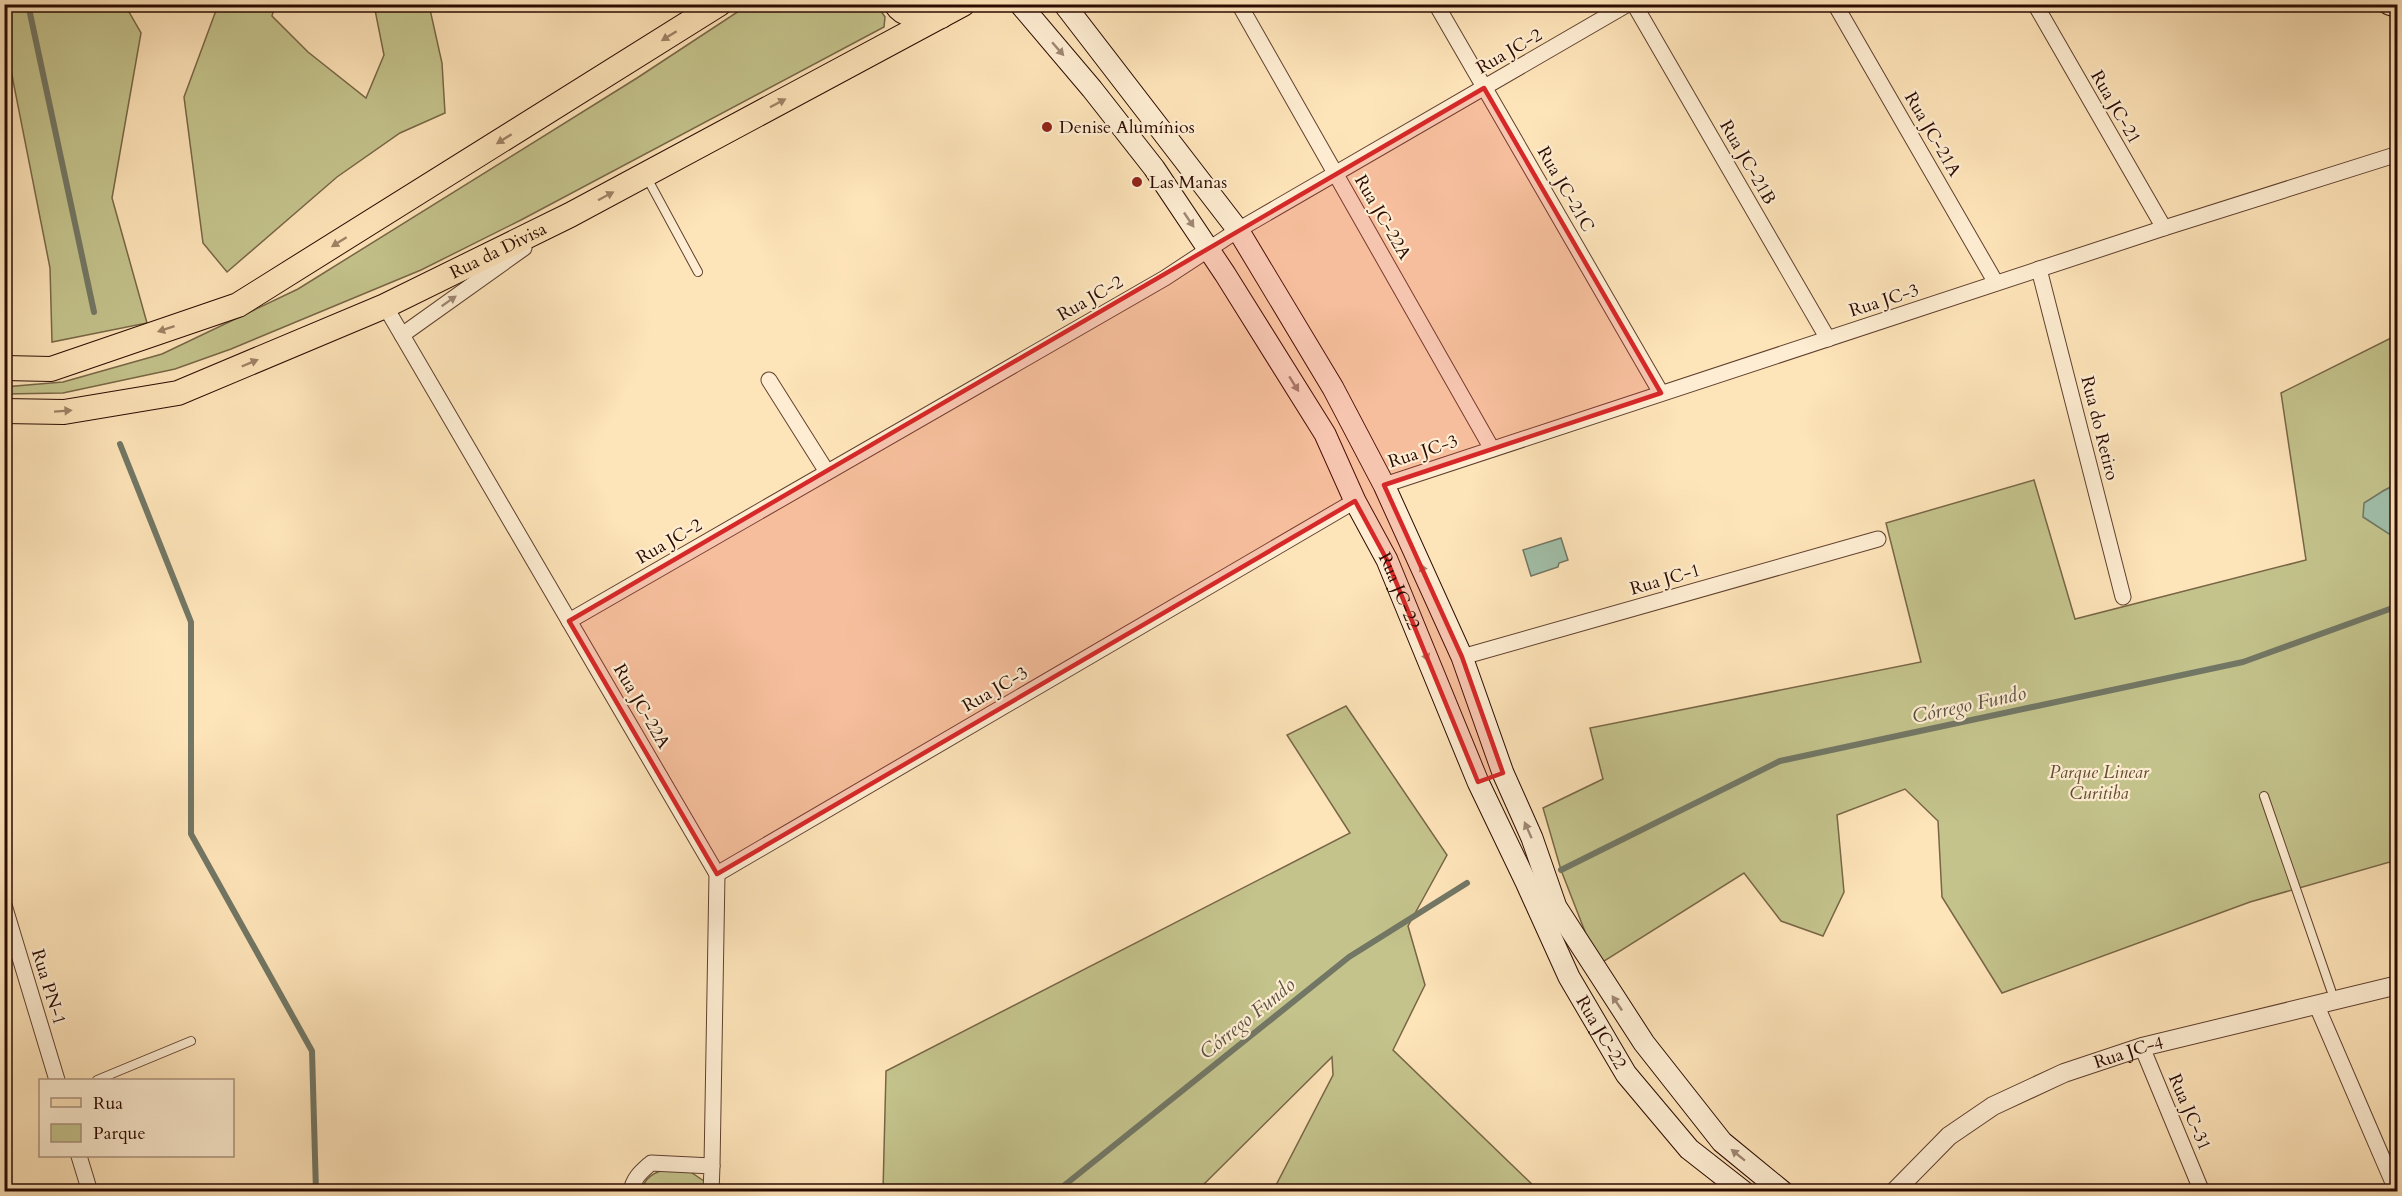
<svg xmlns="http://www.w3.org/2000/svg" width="2402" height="1196" viewBox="0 0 2402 1196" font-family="Cardo,serif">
<rect width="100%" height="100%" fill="#fee4b9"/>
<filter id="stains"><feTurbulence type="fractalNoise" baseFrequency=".00333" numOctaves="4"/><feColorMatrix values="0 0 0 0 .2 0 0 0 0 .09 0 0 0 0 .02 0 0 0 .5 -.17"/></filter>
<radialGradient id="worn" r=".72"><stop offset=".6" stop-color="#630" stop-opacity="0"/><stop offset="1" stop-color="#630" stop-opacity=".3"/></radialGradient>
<g fill="#c4c38c" stroke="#786646" stroke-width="1.5">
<polygon points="4,5 125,5 141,33 112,198 147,323 52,342 50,268 5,40"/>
<polygon points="218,5 275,5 272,16 308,52 366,98 384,55 374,5 429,5 442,63 445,113 400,133 337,177 227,272 203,243 184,97"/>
<polygon points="748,5 877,5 885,17 884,27 521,220 421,270 231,349 175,369 63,393 5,394 4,387 63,382 162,354 298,289 637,78"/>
<polygon points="2397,335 2397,484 2383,491 2389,533 2397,531 2397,860 2250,902 2002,993 1942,897 1938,821 1905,789 1837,815 1844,892 1823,936 1781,921 1744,873 1598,965 1561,870 1543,808 1603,779 1590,728 1921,662 1886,523 2034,480 2075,619 2306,560 2281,393"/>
<polygon points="1346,706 1447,855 1408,926 1425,985 1393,1050 1539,1191 1273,1191 1333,1075 1332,1057 1197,1191 883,1191 886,1071 1350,833 1287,735"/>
<path d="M668,1168L689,1171L704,1181L703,1191L642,1192C643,1177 656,1172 668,1168Z"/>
</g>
<g fill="#a1bfa9" stroke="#727765" stroke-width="1.5">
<polygon points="2397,484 2397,531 2389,534 2363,517 2364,503 2383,491"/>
<polygon points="1561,538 1568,560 1559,563 1558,567 1531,576 1523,550"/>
</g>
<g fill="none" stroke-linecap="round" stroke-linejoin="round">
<g stroke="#727765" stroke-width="6">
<polyline points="28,4 94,312"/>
<polyline points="120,444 191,622 191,834 312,1051 316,1192"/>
<polyline points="1561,870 1780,761 2243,662 2398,606"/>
<polyline points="1056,1192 1349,957 1467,883"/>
</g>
<g stroke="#60402e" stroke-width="10">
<g id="service">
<polyline points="646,176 698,272"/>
<polyline points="2264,796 2331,990"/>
<polyline points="97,1080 191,1041"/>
</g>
</g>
<g stroke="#60402e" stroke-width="17">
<g id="minor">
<polyline points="1239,4 1492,449"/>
<polyline points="1436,4 1661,393"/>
<polyline points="1634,4 1828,339"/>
<polyline points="1835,4 1996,283"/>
<polyline points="2035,4 2164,228"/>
<polyline points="2039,269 2123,597"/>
<polyline points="385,306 717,874 712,1166"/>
<polyline points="402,335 524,248"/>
<polyline points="769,380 827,472"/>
<polyline points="1384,485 2164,228 2398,154"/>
<polyline points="569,621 1165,278 1238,230 1628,4"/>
<polyline points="1462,657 1878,539"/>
<polyline points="717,874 1355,501"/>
<polyline points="4,905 57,1080"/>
<polyline points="2316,1004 2397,1192"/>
<polyline points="2142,1047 2202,1192"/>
<polyline points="79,1156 90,1192"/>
<path d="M631,1192C633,1178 641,1172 651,1163L712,1166L711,1192"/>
</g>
</g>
<g stroke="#60402e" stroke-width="20">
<g id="tertiary">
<path id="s1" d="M1894,1192L1949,1136L1993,1106L2064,1073L2142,1047L2398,985"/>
</g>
</g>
<g stroke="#2b0a00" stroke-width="23">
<g id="secondary">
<path id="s2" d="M1020,4L1092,89L1154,168L1225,274L1325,434L1355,501L1387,560L1478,782L1526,882L1569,977L1626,1074L1689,1149L1744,1192"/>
<polyline points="1064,4 1238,230 1333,388 1384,485 1462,657 1503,773 1532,838 1556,907 1644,1043 1722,1142 1783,1192"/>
<polyline points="2389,4 2398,7"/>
</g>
</g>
<g stroke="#2b0a00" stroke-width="26">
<g id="primary">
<path d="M896,4C905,19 927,16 941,16"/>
<polyline points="4,368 51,369 238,305 719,4"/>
<path id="s3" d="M4,411L64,412L178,393L385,306L570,215L963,4"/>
</g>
</g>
<use href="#service" stroke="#feedd2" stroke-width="8"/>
<use href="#minor" stroke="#feedd2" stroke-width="15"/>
<use href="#tertiary" stroke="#feedd2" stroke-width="18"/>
<use href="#secondary" stroke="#feedd2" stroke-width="21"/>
<use href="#primary" stroke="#fee4b9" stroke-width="24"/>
</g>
<defs><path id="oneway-solid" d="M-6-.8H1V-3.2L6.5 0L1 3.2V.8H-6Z" transform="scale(1.5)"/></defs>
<g fill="#9f8266">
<use href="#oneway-solid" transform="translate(669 36) rotate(148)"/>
<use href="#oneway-solid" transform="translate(778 103) rotate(-28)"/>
<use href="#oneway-solid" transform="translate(504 139) rotate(148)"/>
<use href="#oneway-solid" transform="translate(606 196) rotate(-28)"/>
<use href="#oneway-solid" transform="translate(339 242) rotate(148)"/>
<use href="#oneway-solid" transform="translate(166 329) rotate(162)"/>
<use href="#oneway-solid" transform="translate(250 363) rotate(-23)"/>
<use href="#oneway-solid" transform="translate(63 411) rotate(-4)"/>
</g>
<g fill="#9f8774">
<use href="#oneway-solid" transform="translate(1058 49) rotate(49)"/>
<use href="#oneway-solid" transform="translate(1189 220) rotate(56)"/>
<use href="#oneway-solid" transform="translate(449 301) rotate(-35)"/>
<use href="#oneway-solid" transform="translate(1294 384) rotate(58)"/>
<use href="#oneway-solid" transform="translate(1424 572) rotate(-114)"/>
<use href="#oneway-solid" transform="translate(1425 653) rotate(68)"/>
<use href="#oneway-solid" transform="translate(1528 830) rotate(-114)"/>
<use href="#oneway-solid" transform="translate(1617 1003) rotate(-124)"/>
<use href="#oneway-solid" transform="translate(1738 1155) rotate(-141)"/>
</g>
<path fill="#d62828" fill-opacity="0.2" stroke="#d62828" stroke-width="4.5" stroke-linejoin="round" d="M1484,88L1661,393L1384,485L1462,657L1503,773L1478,782L1387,560L1355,501L717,874L569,621Z"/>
<g fill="#8f2418" stroke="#feedd2" stroke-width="2">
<circle cx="1047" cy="127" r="6"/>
<circle cx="1137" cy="182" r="6"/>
</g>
<g text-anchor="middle" stroke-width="4.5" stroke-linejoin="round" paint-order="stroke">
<g font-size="18" fill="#2b0a00" stroke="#feedd2">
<text transform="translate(1509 51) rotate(-30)" y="6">Rua JC-2</text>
<text transform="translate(2116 107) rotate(60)" y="6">Rua JC-21</text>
<text transform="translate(1933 134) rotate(60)" y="6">Rua JC-21A</text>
<text transform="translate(1748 162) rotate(60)" y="6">Rua JC-21B</text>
<text transform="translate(1566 189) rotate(60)" y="6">Rua JC-21C</text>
<text transform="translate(1383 217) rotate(60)" y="6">Rua JC-22A</text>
<text dy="6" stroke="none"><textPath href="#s3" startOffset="526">Rua da Divisa</textPath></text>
<text transform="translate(1090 298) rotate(-30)" y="6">Rua JC-2</text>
<text transform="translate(1884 300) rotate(-18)" y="6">Rua JC-3</text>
<text transform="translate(2100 428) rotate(76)" y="6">Rua do Retiro</text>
<text transform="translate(1423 451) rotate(-18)" y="6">Rua JC-3</text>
<text transform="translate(669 541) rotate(-30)" y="6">Rua JC-2</text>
<text transform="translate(1665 579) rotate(-16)" y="6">Rua JC-1</text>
<text dy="6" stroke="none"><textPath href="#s2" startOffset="702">Rua JC-22</textPath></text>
<text transform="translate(995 689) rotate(-30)" y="6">Rua JC-3</text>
<text transform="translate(642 706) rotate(60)" y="6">Rua JC-22A</text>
<text transform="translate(49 987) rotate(73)" y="6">Rua PN-1</text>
<text dy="6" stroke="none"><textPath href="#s2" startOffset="1188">Rua JC-22</textPath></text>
<text dy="6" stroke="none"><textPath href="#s1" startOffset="278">Rua JC-4</textPath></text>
<text transform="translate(2190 1112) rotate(67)" y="6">Rua JC-31</text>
</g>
<g font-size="18" fill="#2b0a00" stroke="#feedd2" text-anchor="start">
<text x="1059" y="133">Denise Alumínios</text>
<text x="1149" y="188">Las Manas</text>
</g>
<g font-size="18" font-style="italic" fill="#614b31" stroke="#feedd2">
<text x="2099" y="778">Parque Linear<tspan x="2099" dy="21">Curitiba</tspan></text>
</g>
<g font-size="20" font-style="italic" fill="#5a5244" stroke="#feedd2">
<text transform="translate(1969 704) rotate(-12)" y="7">Córrego Fundo</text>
<text transform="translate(1247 1018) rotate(-39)" y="7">Córrego Fundo</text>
</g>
</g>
<rect width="2402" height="1196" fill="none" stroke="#fee4b9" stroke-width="24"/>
<rect x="6" y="6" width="2390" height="1184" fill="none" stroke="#2b0a00" stroke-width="3"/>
<rect x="12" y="12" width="2378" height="1172" fill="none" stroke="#2b0a00" stroke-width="1.5"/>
<rect x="39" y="1079" width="195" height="78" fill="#feedd2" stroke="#aa927e" stroke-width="1.5"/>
<rect x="51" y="1098" width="30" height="9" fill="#fee4b9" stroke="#aa927e" stroke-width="1.5"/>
<text x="93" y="1109" font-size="18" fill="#2b0a00">Rua</text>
<rect x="51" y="1124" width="30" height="18" fill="#c4c38c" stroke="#aa927e" stroke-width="1.5"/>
<text x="93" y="1139" font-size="18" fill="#2b0a00">Parque</text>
<rect width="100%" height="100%" filter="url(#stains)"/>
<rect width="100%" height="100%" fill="url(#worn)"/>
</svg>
